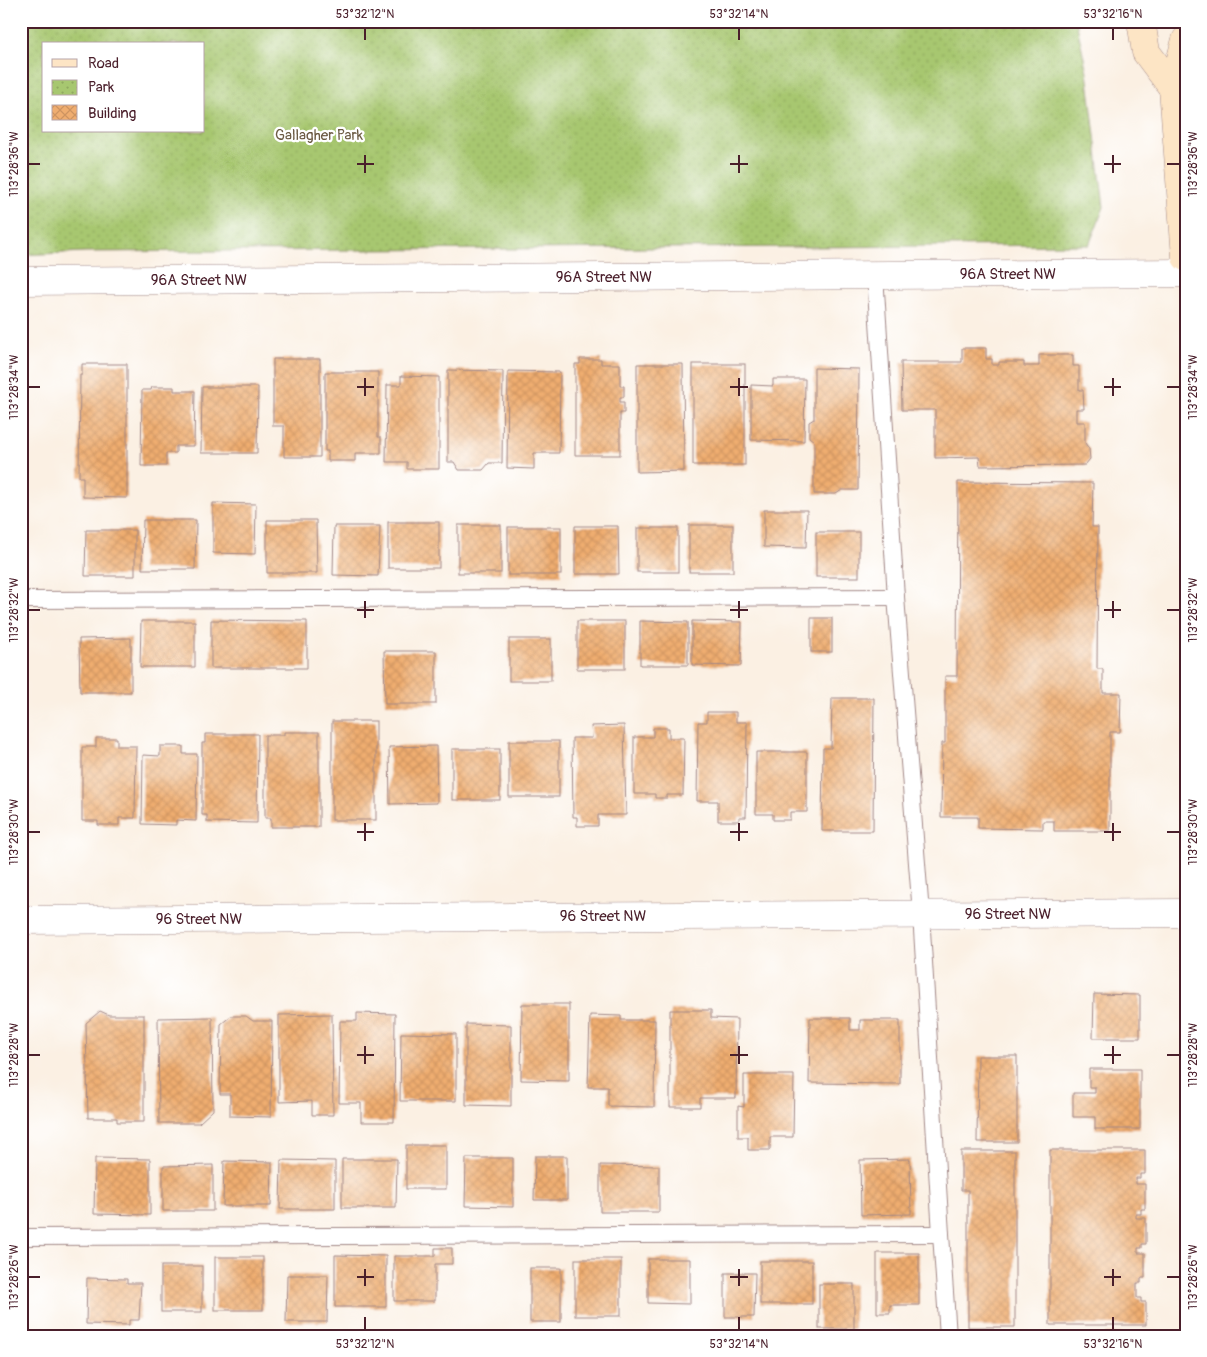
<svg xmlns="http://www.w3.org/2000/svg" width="1207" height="1357" viewBox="0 0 1207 1357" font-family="Pangolin,sans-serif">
<defs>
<pattern id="park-dots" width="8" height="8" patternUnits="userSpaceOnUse" patternTransform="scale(1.25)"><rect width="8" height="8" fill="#a7c770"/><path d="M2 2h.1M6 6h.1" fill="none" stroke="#91aa61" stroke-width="1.8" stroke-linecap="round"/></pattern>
<pattern id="building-cross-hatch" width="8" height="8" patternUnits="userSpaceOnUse" patternTransform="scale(1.25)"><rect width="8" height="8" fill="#efad70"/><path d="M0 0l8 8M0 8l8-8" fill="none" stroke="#ce9461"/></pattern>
</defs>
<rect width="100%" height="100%" fill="#fff"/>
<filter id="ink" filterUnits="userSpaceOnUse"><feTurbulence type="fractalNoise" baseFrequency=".02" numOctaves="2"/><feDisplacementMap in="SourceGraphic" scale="10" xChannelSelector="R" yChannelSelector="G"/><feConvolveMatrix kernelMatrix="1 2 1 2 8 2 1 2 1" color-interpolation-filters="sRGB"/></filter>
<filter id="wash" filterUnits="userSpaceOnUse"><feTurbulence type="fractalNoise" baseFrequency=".0096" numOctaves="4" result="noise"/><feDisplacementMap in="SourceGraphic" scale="20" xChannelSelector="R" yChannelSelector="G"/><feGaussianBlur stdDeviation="1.12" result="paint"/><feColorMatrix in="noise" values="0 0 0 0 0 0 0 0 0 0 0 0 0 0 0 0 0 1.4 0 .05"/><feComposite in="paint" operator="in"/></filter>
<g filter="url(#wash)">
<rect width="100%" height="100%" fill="#fbf0e3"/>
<path fill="url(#park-dots)" stroke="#78734e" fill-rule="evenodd" d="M21,21H1076L1087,72L1104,207L1089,245L85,252L21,255ZM44,44H204V131H44Z"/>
<g id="blocks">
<g fill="url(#building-cross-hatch)">
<polygon points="962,348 986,348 986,359 992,359 992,365 999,365 999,362 1024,362 1024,366 1039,366 1039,355 1073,355 1073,366 1079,366 1079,390 1083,390 1084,409 1076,409 1076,422 1085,422 1085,443 1089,449 1090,459 1085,465 980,466 979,457 935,458 935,410 902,410 901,362 962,362"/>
<polygon points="273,359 320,359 320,457 284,457 284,426 273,426"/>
<polygon points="580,359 601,359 601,364 620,364 620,386 624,386 624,397 620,397 620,402 624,402 624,413 620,413 620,455 575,455 575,364 580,364"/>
<polygon points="82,364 127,364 127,498 83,497 83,477 79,477 80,375 82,375"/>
<polygon points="637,364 683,364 684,471 637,472"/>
<rect x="693" y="364" width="52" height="101"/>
<polygon points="814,368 859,369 858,490 842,490 836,494 814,494 814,441 809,437 809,422 814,419"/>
<polygon points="448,370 503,371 502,463 489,463 483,470 459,470 454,462 448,462"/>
<polygon points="508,371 560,372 559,453 534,453 534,469 507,468"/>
<polygon points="325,372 378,372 378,437 381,437 381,453 355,453 355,461 328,461 328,451 325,451"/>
<polygon points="401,376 439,377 439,469 407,469 407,462 386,462 387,385 401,385"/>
<polygon points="773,379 805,379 804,441 751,440 751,385 773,386"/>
<polygon points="152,387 174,387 174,391 195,391 194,446 176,446 176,453 166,453 166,466 141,466 142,390 151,390"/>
<polygon points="202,387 258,387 257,453 201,453"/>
<polygon points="958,482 1093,483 1092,527 1098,527 1097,669 1103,669 1103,693 1121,693 1120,732 1110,732 1110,831 1054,831 1054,821 1043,821 1043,829 978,828 978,817 941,817 942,743 945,743 945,676 957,676"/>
<polygon points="213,503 256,504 255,554 213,553"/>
<polygon points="764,510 807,510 806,548 764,547"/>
<polygon points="143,520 196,520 195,569 142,569"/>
<polygon points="267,520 316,520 317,573 267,573"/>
<rect x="388" y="522" width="51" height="46"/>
<rect x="458" y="525" width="43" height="48"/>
<rect x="689" y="525" width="44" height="47"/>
<polygon points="334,526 380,526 378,576 333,575"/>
<polygon points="575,526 618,526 619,574 575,574"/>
<rect x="508" y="527" width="53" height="48"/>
<rect x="637" y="528" width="41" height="44"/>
<polygon points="86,530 135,530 135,576 85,576"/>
<rect x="816" y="532" width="43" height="45"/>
<rect x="811" y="618" width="21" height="34"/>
<polygon points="211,620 307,621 307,668 211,668"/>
<polygon points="141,621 195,621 195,667 140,667"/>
<rect x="577" y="621" width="48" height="48"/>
<polygon points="640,621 688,622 688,665 640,665"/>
<polygon points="692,621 742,622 741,666 692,665"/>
<polygon points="131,638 131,692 80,692 79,639"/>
<rect x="509" y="639" width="42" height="42"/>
<polygon points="384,651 436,651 436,704 385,704"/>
<polygon points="832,698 874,698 873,831 822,831 823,748 831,748"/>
<polygon points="707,712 736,712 736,722 747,722 746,817 739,817 739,821 718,821 718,801 697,801 698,722 707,722"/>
<rect x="332" y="721" width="44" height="99"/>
<polygon points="624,725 626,815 598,815 598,826 577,826 577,817 573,817 572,738 592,738 591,726"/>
<polygon points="653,728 669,728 669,738 684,738 683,795 667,795 667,798 655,798 655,794 634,794 634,737 653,737"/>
<polygon points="284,732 319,732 319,827 271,827 271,818 265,818 265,735 284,735"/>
<polygon points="205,734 258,734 257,823 207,822 207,815 202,815 202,743 205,743"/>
<polygon points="96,738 117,738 117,746 136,746 135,818 119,818 119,825 98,825 98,821 82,821 82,747 96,747"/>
<rect x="509" y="741" width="50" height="56"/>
<polygon points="160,746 183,746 183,754 197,754 196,821 176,820 176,825 142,824 143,755 160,756"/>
<polygon points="436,746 437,803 390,804 389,747"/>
<rect x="452" y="749" width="48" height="51"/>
<polygon points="756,752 807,752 807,812 790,812 790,820 773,820 773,814 756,814"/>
<polygon points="1094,994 1140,995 1140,1038 1093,1038"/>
<polygon points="522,1004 569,1004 569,1081 521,1080"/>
<polygon points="670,1010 711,1010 711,1018 737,1019 736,1098 700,1098 700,1107 670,1107"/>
<polygon points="100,1011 109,1015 144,1015 144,1122 117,1122 117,1118 88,1118 86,1023"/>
<polygon points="357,1013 395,1014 394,1122 361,1122 361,1103 339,1103 340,1021 357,1021"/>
<polygon points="332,1014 333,1115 312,1115 312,1101 279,1102 279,1015"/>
<polygon points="590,1015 621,1016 621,1020 655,1020 654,1107 608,1106 608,1087 588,1087"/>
<polygon points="231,1016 246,1016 253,1021 272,1021 271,1117 230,1116 230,1094 220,1094 221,1024"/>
<polygon points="212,1017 213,1110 199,1123 159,1123 158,1018"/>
<polygon points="810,1018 850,1018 850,1030 860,1030 860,1020 900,1020 900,1084 809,1083"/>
<polygon points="466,1024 511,1025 511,1106 466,1105"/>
<polygon points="401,1033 456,1034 456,1101 400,1101"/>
<polygon points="978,1056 1017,1056 1017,1142 977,1142"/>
<polygon points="1089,1069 1140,1069 1140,1129 1095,1129 1095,1117 1073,1117 1073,1093 1095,1093 1095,1087 1089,1087"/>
<polygon points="744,1075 794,1075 793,1137 770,1137 770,1150 748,1150 748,1137 738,1137 738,1106 744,1107"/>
<rect x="406" y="1145" width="40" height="44"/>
<polygon points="1050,1150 1145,1150 1145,1174 1140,1174 1140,1178 1136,1178 1136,1184 1145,1184 1145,1209 1141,1209 1141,1214 1136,1214 1136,1218 1146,1218 1146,1244 1142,1244 1142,1248 1138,1248 1138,1253 1145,1253 1145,1278 1141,1278 1141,1283 1137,1283 1137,1298 1141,1298 1141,1302 1146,1302 1146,1325 1050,1325"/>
<polygon points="961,1151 1015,1151 1015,1327 968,1327 968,1190 961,1190"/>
<polygon points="535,1156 567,1156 567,1200 534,1200"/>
<polygon points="95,1158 150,1159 150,1215 94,1214"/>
<polygon points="466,1158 513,1158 513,1207 465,1206"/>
<polygon points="342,1159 397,1159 396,1208 342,1208"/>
<polygon points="910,1159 911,1214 861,1215 860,1160"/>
<polygon points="281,1160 335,1161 335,1209 280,1209"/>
<polygon points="224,1161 272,1162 271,1206 223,1206"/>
<polygon points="213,1165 213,1211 163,1211 163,1166"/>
<polygon points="600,1165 659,1166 659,1212 600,1212"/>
<polygon points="435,1248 452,1248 452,1264 435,1264 435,1301 394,1301 394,1256 435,1256"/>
<polygon points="877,1253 919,1253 919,1305 890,1305 890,1313 877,1313"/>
<polygon points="335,1255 386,1256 386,1307 335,1307"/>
<rect x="215" y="1257" width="48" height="53"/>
<rect x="575" y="1259" width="46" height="57"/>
<polygon points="648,1259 690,1259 690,1304 648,1303"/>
<rect x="760" y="1261" width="52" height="43"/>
<rect x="161" y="1266" width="41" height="46"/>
<rect x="530" y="1268" width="31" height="54"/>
<polygon points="725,1273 755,1273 754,1317 725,1317"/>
<polygon points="287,1275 328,1275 327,1322 286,1322"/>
<polygon points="87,1278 127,1279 127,1283 141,1283 139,1320 129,1320 129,1325 86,1324"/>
<rect x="819" y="1284" width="35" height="45"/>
<polygon points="1159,1333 1159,1336 1105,1336 1105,1334"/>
</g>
</g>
</g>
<g filter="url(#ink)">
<use href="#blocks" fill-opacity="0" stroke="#a28887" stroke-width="1"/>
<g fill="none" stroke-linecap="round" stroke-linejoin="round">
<g stroke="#a28887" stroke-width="18">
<g id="service">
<polyline points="875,275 896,597 921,914 941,1234 948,1336"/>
<polyline points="21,600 896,597"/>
<polyline points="21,1237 941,1234"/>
</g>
</g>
<g stroke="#a28887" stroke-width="29">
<g id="minor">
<polyline points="21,281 1186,273"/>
<polyline points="21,920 1186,913"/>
</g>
</g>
<g stroke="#a28887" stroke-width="29">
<g id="secondary">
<polyline points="1141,21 1146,52 1173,88"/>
<polyline points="1186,40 1173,88 1186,257"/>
</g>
</g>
<use href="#service" stroke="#fff" stroke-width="16"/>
<use href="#minor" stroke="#fff" stroke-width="28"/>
<use href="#secondary" stroke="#fde5c5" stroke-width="28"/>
</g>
</g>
<path fill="none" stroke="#4a1f2b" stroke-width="2" d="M365,28V40M739,28V40M1113,28V40M365,155V173M739,155V173M1113,155V173M28,164H40M357,164H374M730,164H748M1104,164H1121M1167,164H1180M365,378V396M739,378V396M1113,378V396M28,387H40M357,387H374M730,387H748M1104,387H1121M1167,387H1180M365,601V618M739,601V618M1113,601V618M28,610H40M357,610H374M730,610H748M1104,610H1121M1167,610H1180M365,823V841M739,823V841M1113,823V841M28,832H40M357,832H374M730,832H748M1104,832H1121M1167,832H1180M365,1046V1064M739,1046V1064M1113,1046V1064M28,1055H40M357,1055H374M730,1055H748M1104,1055H1121M1167,1055H1180M365,1269V1286M739,1269V1286M1113,1269V1286M28,1277H40M357,1277H374M730,1277H748M1104,1277H1121M1167,1277H1180M365,1317V1330M739,1317V1330M1113,1317V1330"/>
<g text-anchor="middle" stroke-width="4.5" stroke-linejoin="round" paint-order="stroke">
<g font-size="15" fill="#6b5a43" stroke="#fff">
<text x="319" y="140">Gallagher Park</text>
</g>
<g font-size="15" fill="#4a1f2b" stroke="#fff">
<text x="1008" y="279">96A Street NW</text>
<text x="604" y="282">96A Street NW</text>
<text x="199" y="285">96A Street NW</text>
<text x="1008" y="919">96 Street NW</text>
<text x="603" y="921">96 Street NW</text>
<text x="199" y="924">96 Street NW</text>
</g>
</g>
<rect width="1207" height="1357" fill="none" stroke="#fff" stroke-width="55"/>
<rect x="42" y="42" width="162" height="90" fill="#ffffff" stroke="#b7a5aa"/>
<rect x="52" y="59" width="25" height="8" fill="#fde5c5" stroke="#b7a5aa"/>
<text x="88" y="68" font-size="15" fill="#4a1f2b">Road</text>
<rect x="52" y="80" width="25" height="15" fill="url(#park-dots)" stroke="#b7a5aa"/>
<text x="88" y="92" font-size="15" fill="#4a1f2b">Park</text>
<rect x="52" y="105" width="25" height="15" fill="url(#building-cross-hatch)" stroke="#b7a5aa"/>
<text x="88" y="118" font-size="15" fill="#4a1f2b">Building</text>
<rect x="28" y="28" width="1152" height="1302" fill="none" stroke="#4a1f2b" stroke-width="2"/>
<g font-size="12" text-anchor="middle" fill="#4a1f2b">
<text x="365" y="18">53°32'12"N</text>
<text x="739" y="18">53°32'14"N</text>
<text x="1113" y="18">53°32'16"N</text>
<text transform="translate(1193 164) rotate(-90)" y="4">113°28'36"W</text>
<text transform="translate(14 164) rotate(-90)" y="4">113°28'36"W</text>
<text transform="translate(1193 387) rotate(-90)" y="4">113°28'34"W</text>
<text transform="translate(14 387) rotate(-90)" y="4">113°28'34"W</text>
<text transform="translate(1193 610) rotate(-90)" y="4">113°28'32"W</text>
<text transform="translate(14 610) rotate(-90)" y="4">113°28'32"W</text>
<text transform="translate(1193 832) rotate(-90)" y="4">113°28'30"W</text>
<text transform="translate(14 832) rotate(-90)" y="4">113°28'30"W</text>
<text transform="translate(1193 1055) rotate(-90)" y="4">113°28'28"W</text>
<text transform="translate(14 1055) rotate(-90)" y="4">113°28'28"W</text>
<text transform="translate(14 1277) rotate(-90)" y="4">113°28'26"W</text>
<text transform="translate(1193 1277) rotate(-90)" y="4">113°28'26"W</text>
<text x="365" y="1348">53°32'12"N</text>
<text x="739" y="1348">53°32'14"N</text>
<text x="1113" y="1348">53°32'16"N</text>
</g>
</svg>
